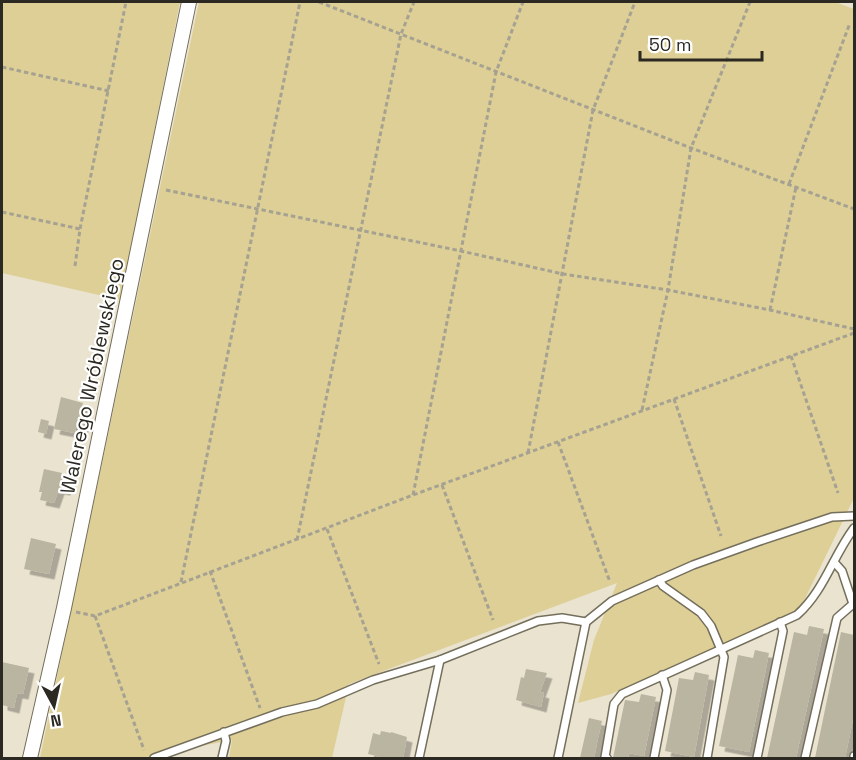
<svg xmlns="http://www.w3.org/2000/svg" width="856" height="760" viewBox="0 0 856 760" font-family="'Space Grotesk',sans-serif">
<defs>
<filter id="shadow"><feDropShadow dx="5.5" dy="5.5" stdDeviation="0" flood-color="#0004"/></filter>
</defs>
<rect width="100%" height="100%" fill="#e9e3cf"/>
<g fill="#decf96">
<polygon points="2,2 180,2 121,300 2,273"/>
<polygon points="199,2 835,2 854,9 854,498 799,611 611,694 578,703 594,640 617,583 349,684 332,758 229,758 232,740 195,747 165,758 40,758"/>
</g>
<g fill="#bab5a1" filter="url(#shadow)">
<polygon points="61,397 83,403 80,414 85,416 82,429 76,427 75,433 54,429"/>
<polygon points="41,419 49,421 46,434 38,432"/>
<polygon points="44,469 62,473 60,480 66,481 65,490 59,489 54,503 40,500 42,492 39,492"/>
<polygon points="31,538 56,544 49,574 24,569"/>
<polygon points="809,626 824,629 796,758 767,758 794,632 807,635"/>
<polygon points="841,632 854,635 854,714 845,758 815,758"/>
<polygon points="755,650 769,653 749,752 719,746 738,655 753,658"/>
<polygon points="2,662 29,668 23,694 17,693 14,708 2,705"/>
<polygon points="526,669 547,673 540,692 544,693 541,707 516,700 521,677 524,678"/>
<polygon points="695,672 709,675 694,757 665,751 679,678 693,680"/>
<polygon points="641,694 656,697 644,756 629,753 628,758 613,758 625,700 639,702"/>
<polygon points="589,718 602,721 598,738 594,758 580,758"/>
<polygon points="381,731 391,733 391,732 407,737 403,758 385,758 368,754 373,733 380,735"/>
</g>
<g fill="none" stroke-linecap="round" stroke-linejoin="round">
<g stroke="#746f5c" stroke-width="10">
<g id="service">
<polyline points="659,580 663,586 701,613 711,626 724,657 707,758"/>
<polyline points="154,758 282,712 317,704 373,680 440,660 538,621 562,618 586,622"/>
<polyline points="222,758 226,741 224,732"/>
<polyline points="419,758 440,660"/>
<polyline points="558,758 586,622 612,601 693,565 757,542 832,517 854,516"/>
<path d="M607,758L605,757L614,704L622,694L797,615C824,591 833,556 854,528"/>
<polyline points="654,758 667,690 662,675"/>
<polyline points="757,758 783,631 780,622"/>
<polyline points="805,758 837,618 853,604 842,571 834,562"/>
<polyline points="854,758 854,756"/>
</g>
</g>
<g stroke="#746f5c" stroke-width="16">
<polyline id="minor" points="30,758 64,608 189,2"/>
</g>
<g stroke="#a6a292" stroke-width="3" stroke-dasharray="4.5 3" stroke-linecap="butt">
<polyline points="319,2 691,148 854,209"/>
<polyline points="2,67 109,91"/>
<polyline points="789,184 850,23"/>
<polyline points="166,190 461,251 563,274 668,290 770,310 854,329"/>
<polyline points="2,212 80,229"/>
<polyline points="75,266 80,229 126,2"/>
<polyline points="770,310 796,187"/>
<polyline points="791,356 838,493"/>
<polyline points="674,399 721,536"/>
<polyline points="642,410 668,290 691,148 750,2"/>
<polyline points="558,442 610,582"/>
<polyline points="528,453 593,110 635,2"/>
<polyline points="442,485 493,620"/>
<polyline points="413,495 496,72 523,2"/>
<polyline points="327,529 379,664"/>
<polyline points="297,540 401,34 414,2"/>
<polyline points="210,571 260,708"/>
<polyline points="181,582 300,2"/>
<polyline points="76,612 95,616 413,495 854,333"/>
<polyline points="95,616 144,750"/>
</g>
<use href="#service" stroke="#fff" stroke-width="7"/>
<use href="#minor" stroke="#fff" stroke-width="14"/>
</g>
<g text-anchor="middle" stroke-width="4.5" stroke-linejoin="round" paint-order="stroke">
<g font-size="20" fill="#2b2921" stroke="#fff">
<text transform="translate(92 376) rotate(-78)" y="7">Walerego Wróblewskiego</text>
</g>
</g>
<rect width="856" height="760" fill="none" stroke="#2b2921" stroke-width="6"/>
<g transform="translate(54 706) rotate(172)" stroke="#ffffff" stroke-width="4.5" paint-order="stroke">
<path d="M0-4.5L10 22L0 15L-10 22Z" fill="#2b2921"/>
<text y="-9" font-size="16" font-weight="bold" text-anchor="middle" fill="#2b2921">N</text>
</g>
<path d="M640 51v9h122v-9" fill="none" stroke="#2b2921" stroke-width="3"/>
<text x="649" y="51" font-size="18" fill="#2b2921" stroke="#ffffff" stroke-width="4.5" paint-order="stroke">50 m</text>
</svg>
